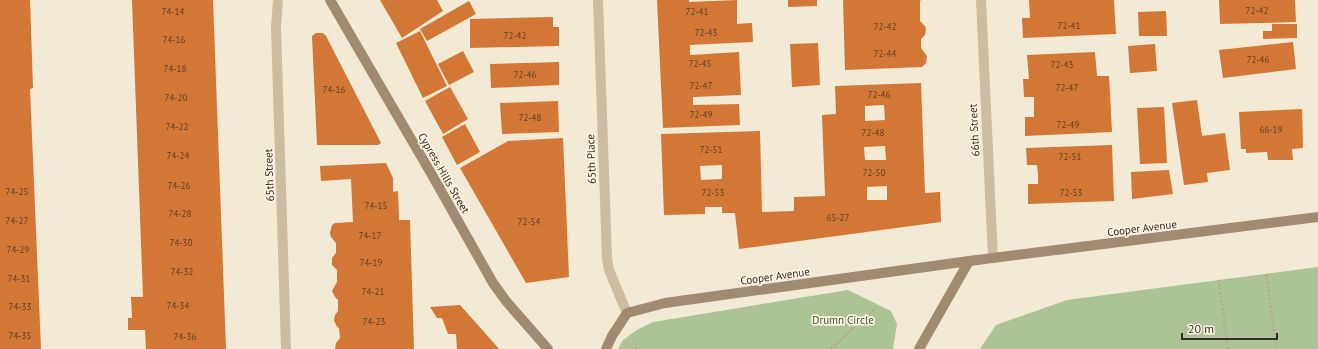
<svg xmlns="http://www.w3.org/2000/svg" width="1318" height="349" viewBox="0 0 1318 349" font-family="'PT Sans',sans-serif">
<rect width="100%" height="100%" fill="#f3ead6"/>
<g fill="#abc395">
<polygon points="1318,267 1318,349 980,349 996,325 1067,300"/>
<polygon points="848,290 891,311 897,324 893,349 618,349 623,340 637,330 653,322"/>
</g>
<g fill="#d27735" fill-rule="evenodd">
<polygon points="0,0 30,0 33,88 30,89 41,349 0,349"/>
<polygon points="132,0 213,0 226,349 146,349 145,330 128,330 128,318 132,318 131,297 143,297"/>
<polygon points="380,0 437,0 443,11 402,38"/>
<polygon points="657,0 689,0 689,2 737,0 737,24 752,23 753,42 690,45 690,55 739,52 741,95 693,97 693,105 739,104 740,125 663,128"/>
<polygon points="788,0 817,0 817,6 788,7"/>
<polygon points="843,0 921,0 920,1 920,21 925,26 926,29 925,35 921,39 921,48 927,56 926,63 922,67 845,70"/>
<polygon points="1029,0 1114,0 1116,34 1023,38 1022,18 1030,18"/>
<polygon points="1219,0 1295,0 1296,22 1220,24"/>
<polygon points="469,1 476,14 427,41 420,29"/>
<polygon points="1166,11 1167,36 1139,36 1138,12"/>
<polygon points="553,17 553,27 559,27 559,46 470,48 470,19"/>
<polygon points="1272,24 1297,24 1297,38 1263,39 1263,31 1272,31"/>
<polygon points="420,31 447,86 423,98 396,43"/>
<polygon points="316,33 323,33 326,36 381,143 378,145 317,145 312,36"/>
<polygon points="1293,42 1296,69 1223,78 1219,50"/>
<polygon points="818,43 820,85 792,87 790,44"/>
<polygon points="1155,44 1157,71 1130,73 1128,46"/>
<polygon points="463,51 474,72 449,85 438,64"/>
<polygon points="1095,52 1097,76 1109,76 1112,132 1025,136 1025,117 1034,117 1034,97 1024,97 1023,79 1029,79 1027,55"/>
<polygon points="559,62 559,85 491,88 490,64"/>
<path d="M921,83L925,193L940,192L941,222L739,249L735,213H722V207H705V214L664,215L661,134L760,131L762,212L794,211V197L825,196L822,115L836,114L835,86ZM884,105L885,120L865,121V106ZM885,146L886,160H865L864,147ZM722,165V179L701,180L700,166ZM887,186V200H867V187Z"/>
<polygon points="450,87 468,119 443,134 425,101"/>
<polygon points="1197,100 1202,136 1225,133 1230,170 1207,173 1208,182 1184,185 1172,103"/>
<polygon points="558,101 559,132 502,134 500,103"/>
<polygon points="1164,107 1167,163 1140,164 1137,108"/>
<polygon points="1302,109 1303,148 1292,149 1293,160 1268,160 1267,152 1246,153 1246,149 1241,149 1239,112"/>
<polygon points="465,124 480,152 457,165 442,137"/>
<polygon points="563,138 569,277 526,283 460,168 508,141"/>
<polygon points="1112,145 1114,201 1028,204 1028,184 1038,184 1038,175 1037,165 1027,165 1026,148"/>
<polygon points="386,163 393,178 393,192 398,191 399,220 410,220 414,349 335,349 336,343 340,338 339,328 337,327 334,320 335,315 338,311 338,300 335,297 332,291 337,282 337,270 332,265 332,258 336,253 336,243 331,237 330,233 332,225 335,223 353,222 351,179 321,181 320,166"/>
<polygon points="1169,170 1173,194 1132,199 1131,172"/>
<polygon points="460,305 485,333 499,349 457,349 456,334 448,334 442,318 437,318 430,307"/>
</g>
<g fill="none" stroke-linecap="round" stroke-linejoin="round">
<g stroke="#b8a68b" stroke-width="2.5" stroke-dasharray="2 2" stroke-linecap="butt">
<polyline points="1266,274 1277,349"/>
<polyline points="1219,280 1228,349"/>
<polyline points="636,349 636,341"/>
<polyline points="831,349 876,308"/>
</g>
<g stroke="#ccbca1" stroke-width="10">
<polyline points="278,0 276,27 286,349"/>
<polyline points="598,0 607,258 609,270 627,313"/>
<polyline points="981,0 993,258"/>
</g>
<g stroke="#a08b72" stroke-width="10">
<polyline points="330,0 432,175 493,283 506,301 548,349"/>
<polyline points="606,349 612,336 627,313 665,303 969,261 1318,217"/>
<polyline points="919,349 969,261"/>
</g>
</g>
<g text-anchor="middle" stroke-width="3.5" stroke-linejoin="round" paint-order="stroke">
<g font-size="9" fill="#5c4029">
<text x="1257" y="14">72-42</text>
<text x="173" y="15">74-14</text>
<text x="697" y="15">72-41</text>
<text x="1069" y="29">72-41</text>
<text x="885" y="30">72-42</text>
<text x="706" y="36">72-43</text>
<text x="515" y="39">72-42</text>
<text x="174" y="43">74-16</text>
<text x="885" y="57">72-44</text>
<text x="1258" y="63">72-46</text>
<text x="700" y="67">72-45</text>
<text x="1062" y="68">72-43</text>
<text x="175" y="72">74-18</text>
<text x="525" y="78">72-46</text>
<text x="701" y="89">72-47</text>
<text x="1067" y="91">72-47</text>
<text x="334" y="93">74-16</text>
<text x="879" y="98">72-46</text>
<text x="176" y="101">74-20</text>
<text x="701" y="118">72-49</text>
<text x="530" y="121">72-48</text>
<text x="1068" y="128">72-49</text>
<text x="177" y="130">74-22</text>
<text x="1271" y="133">66-19</text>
<text x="873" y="136">72-48</text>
<text x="711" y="153">72-51</text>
<text x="178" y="159">74-24</text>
<text x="1070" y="160">72-51</text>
<text x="874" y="176">72-50</text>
<text x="179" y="189">74-26</text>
<text x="17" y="195">74-25</text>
<text x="713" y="196">72-53</text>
<text x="1071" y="196">72-53</text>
<text x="376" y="209">74-15</text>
<text x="180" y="217">74-28</text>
<text x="838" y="221">65-27</text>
<text x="17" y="224">74-27</text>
<text x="529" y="225">72-54</text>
<text x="370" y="239">74-17</text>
<text x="181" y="246">74-30</text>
<text x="18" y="253">74-29</text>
<text x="371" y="266">74-19</text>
<text x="182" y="275">74-32</text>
<text x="19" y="282">74-31</text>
<text x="373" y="295">74-21</text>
<text x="178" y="309">74-34</text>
<text x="20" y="310">74-33</text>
<text x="374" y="325">74-23</text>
<text x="20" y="339">74-35</text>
<text x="185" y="340">74-36</text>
</g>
<g font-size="11" fill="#352d25" stroke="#fbf4e2">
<text transform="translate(974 130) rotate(-93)" y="4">66th Street</text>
<text transform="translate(591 159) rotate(-92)" y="4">65th Place</text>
<text transform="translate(444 173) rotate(60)" y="4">Cypress Hills Street</text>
<text transform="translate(269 175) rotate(-92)" y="4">65th Street</text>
<text transform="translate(1142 228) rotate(-7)" y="4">Cooper Avenue</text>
<text transform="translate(775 276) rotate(-8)" y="4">Cooper Avenue</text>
</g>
<g font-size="11" fill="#3c5626" stroke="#fbf4e2">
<text x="843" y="324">Drumn Circle</text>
</g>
</g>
<path d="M1182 333v6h95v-6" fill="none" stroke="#352d25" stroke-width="2"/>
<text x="1188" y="333" font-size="12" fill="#352d25" stroke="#fbf4e2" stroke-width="3" paint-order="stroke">20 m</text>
</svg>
